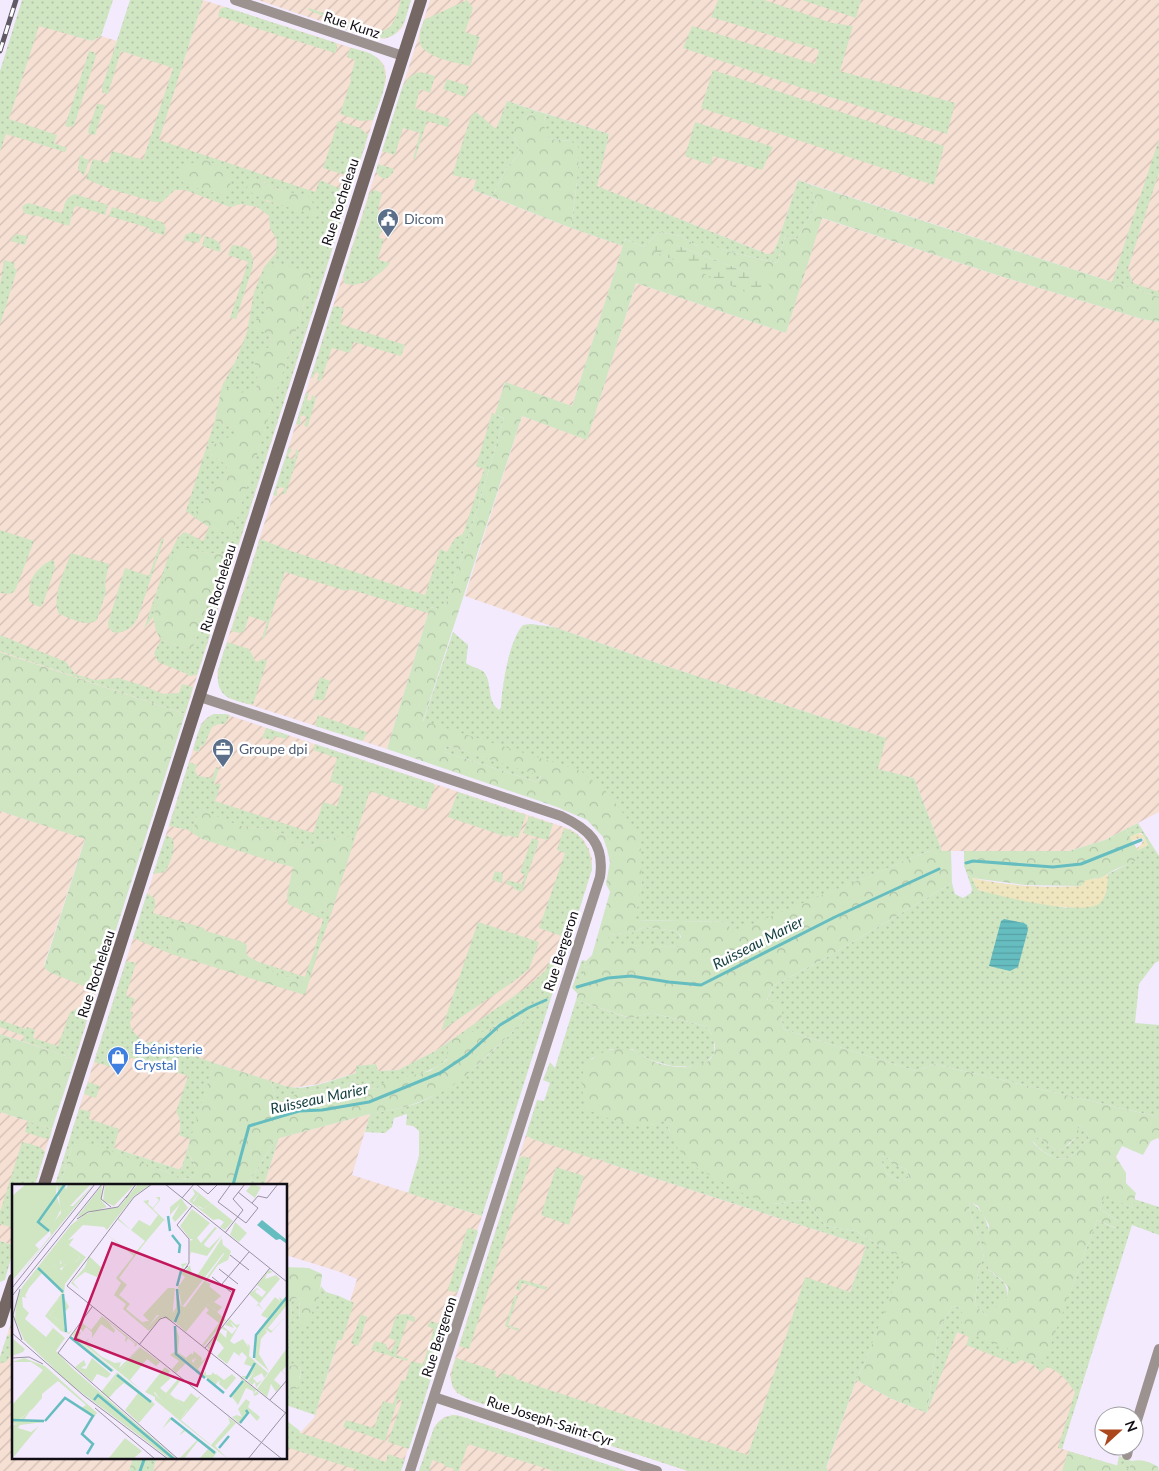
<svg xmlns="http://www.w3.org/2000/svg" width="1159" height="1471" viewBox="0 0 1159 1471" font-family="Lato,sans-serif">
<defs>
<pattern id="industrial-furrows" width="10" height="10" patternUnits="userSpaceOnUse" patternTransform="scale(1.25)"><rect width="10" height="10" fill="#f6dfd3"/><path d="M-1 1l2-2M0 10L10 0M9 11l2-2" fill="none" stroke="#d2beb4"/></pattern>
<pattern id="grass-dots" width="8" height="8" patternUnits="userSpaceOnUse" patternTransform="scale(1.25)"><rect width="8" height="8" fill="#d0e6c3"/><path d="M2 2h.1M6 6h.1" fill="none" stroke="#b2c4a7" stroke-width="1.8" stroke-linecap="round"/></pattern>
<pattern id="forest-crowns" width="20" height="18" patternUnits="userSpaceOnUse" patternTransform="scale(1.25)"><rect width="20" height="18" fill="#d0e6c3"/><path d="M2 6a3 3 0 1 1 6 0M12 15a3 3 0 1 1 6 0" fill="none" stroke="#b2c4a7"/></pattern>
<pattern id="wetland-marsh" width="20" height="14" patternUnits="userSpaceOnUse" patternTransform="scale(1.25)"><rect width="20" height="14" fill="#d0e6c3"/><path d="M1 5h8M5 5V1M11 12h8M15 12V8" fill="none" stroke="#b2c4a7"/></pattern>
<pattern id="sand-dots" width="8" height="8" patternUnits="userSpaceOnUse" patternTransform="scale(1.25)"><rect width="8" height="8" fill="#efe5bf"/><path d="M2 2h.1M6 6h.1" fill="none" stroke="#ccc3a3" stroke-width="1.8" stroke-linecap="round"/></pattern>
<pattern id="water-rules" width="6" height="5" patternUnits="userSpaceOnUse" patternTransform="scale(1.25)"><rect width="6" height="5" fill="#66bdc0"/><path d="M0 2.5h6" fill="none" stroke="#57a1a4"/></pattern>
</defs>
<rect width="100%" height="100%" fill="#f3eafe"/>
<g fill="url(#industrial-furrows)">
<polygon points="203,0 371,54 380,60 384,65 386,72 386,80 185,714 0,652 0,133 33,23 92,41 101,36 117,41 114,49 181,69"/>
<polygon points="258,0 411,0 403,27 398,32 392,36 384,39 359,34"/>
<polygon points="430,0 1159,0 1159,297 798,180 777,244 772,254 767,254 596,186 609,134 507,101 473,190 571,228 623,246 572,406 504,383 478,507 430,607 387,749 229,698 223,692 219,685 217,673"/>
<polygon points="821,218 1003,277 1142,319 1159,322 1159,812 1105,840 1069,851 942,851 914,778 877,769 885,738 660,664 465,596 522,416 587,439 636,283 786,333"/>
<polygon points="214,714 225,714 567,828 575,832 583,839 589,849 592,859 592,869 554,990 535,991 448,1042 437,1050 398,1070 377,1071 376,1064 356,1067 356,1073 319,1084 291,1088 214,1063 181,1170 71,1134 201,724 208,717"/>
<polygon points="0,811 85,838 44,965 86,987 98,986 75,1059 0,1034"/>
<polygon points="0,1112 52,1129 35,1185 14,1185 14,1247 13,1245 0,1241"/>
<polygon points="370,1114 352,1175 482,1216 401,1471 153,1471 157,1457 286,1457 286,1432 300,1433 314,1418 357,1279 340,1272 286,1255 286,1185 264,1185 279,1138"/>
<polygon points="526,1135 532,1139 602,1159 604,1162 866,1246 850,1292 824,1284 764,1471 688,1471 471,1400 457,1393 453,1388 450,1376 451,1371"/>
<polygon points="14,1314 14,1457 133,1457 129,1471 0,1471 0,1357"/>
<polygon points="962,1330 1083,1381 1062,1449 1135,1471 827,1471 828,1469 826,1469 856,1380 892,1399 927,1413 956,1332"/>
<polygon points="453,1415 460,1416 575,1454 568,1471 419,1471 434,1428 438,1422 445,1417"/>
</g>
<g fill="url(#grass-dots)" fill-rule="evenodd">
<polygon points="22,0 113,0 101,36 92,41 39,26 9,119 57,135 54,143 67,148 65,152 6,134 0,152 0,71"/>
<path d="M130,0H203L159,140L315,192L320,180L350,193L197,675L189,676L185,673L158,662L154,653L161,640L192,650L224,554L200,552L188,548L162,588L153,617L144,629L167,560L178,537L185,532L203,541L209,527L232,534L313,275L263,295L268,316L256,328L271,335L270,347L255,365L258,373L256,390L239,394L222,386L236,360L247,332L254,292L264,267L276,253L277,240L270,228L269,216L257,207L241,204L230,207L185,190H175L162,202H155L110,189L86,179L93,159L108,163L112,151L143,160L173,68L121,51L108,94L102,92V87ZM262,181L272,187L287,192L318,215L266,201Z"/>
<path d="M401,0H411C406,17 402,40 379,38L308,10L309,8L372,30C394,36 396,15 401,0Z"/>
<path d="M467,0L473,8L465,32L480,37L470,66C457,63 423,57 420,43C418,35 422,27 424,20Z"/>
<polygon points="718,0 764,0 832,23 853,26 840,71 955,103 947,134 799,87 683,48 692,26 815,64 819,50 711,17"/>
<polygon points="802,0 861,0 856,18"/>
<path d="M225,7L336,43C338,46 337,50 335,53L218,16L220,9Z"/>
<path d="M352,48C358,50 365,51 371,54C398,67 380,99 373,120L361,121L340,114L351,80L350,79L355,60L347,57L349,50Z"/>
<polygon points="89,51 94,52 96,56 74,126 70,127 65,126"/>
<polygon points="713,70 944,146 934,185 701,108"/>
<path d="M420,72L435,76L430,93L420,89L415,108L450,119L448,127L427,121L415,159H413L420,133L403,128L395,155L382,151L402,88C407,79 410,75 420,72Z"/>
<polygon points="447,79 469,86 465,97 443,89"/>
<polygon points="507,101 537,111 525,117 514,137 520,153 507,167 492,197 473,190 476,180 452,175 471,116 476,112 496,129"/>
<polygon points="97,104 105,105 95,135 89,134 88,131"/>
<path d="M547,114L609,134L597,186L767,254H772L777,244L798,180L809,184L817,204L797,239L785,237L777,263L727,251L704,243L697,246L681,236L659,232L644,247L625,239L623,246L571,228L577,182L571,141L549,139C544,129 541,124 547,114Z"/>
<polygon points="338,121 360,128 368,135 355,176 351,177 323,168"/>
<polygon points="695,122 773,147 762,170 713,156 711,165 685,156"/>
<polygon points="1159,139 1159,172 1128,269 1133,283 1159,292 1159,297 1112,282"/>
<polygon points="80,155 83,156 83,158 89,160 84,176 78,169"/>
<path d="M378,164L394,169C393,174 390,177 385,179L379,176L376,171Z"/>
<path d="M375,190L380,192L382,194L378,210L379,213L386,216L379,238L384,239L378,258L379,260L390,263C381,275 358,290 344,283L343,276L370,192Z"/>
<path d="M75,194L108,205L105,215L77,206L74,208L69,226L35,215L34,216L24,213L22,207L24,205L29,203L62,213C65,204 65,197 75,194Z"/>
<polygon points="112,207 162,222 166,228 164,235 149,231 149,228 109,216"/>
<polygon points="192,232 202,235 199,243 194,241 194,243 185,240 184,242 183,242 185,235"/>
<polygon points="16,234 28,236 25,245 11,241 12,238"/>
<path d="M205,236C214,239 223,241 220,252L202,246Z"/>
<path d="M232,245C248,247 253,248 253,266L236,319L230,318L248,262L228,255Z"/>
<polygon points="4,260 15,263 14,268 17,270 0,325 0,285"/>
<polygon points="337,306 344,309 340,324 405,345 401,356 354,342 350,353 332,348 321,381 317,380 319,374 317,372 315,373 313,378 311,377 333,307"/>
<polygon points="306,393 309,394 307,398 308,401 311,400 312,395 316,398 308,426 306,427 304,425 307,419 304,415 300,417 301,424 299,425 296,424"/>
<polygon points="492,413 504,418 478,507 444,611 431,607 428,613 349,589 346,591 285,572 264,639 262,638 267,622 249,616 244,631 240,633 231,631 260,539 291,551 425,595 440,549 447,552 455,538 463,534 484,469 476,466"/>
<polygon points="215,420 232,428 239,435 219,444 208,443 210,454 227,465 228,474 207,492 204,502 196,512 198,520 186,511"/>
<polygon points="289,447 292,450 288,455 290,459 294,459 295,457 296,449 299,452 286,493 281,495 284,490 284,488 280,487 277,489 277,496 273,495"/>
<polygon points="0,530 34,541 15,591 10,594 0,593"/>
<path d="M162,538L164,539L138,617C138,618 134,624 133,625C126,633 109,638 108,623L125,568L149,576Z"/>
<path d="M71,553L109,564L105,583L106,592L97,620C86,628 71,618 59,614C51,597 65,570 71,553Z"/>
<path d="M51,560L54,561L55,568L43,604L40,607L33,604L29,601C28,580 34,570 51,560Z"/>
<path d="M531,624L554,627L660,664L886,738L878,769L914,778L942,851H929L733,933L726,922L634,920L642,883L608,793L423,722L453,632L468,645L466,663C470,666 483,670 484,672C493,684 486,700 499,710L501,707C502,686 509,640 523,625Z"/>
<polygon points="0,635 66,662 75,674 95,680 118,678 144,686 163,694 179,693 182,684 193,687 185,714 0,651"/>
<path d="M227,642L249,649L256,662L263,659L267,661L253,705C245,703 236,701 229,698C208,686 222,659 227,642Z"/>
<polygon points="320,677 330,681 324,700 313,700"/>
<path d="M214,714H225L230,715L225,724H219L212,727L204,746L201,745L199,752L193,750C198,735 198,722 214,714Z"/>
<polygon points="318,715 367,732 363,741 315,726"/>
<polygon points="266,728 288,735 286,739 274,736 273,740 262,738"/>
<polygon points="315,744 434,784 435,787 426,810 370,791 355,838 340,836 330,840 320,841 315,845 305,847 296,843 284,834 267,829 241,826 202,812 198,815 192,833 188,830 169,826 189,762 197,765 195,771 198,776 212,778 216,767 219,768 214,784 217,785 218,783 221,784 215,801 313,833 323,802 337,806 343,786 330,781 337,758 313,750"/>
<polygon points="446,746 452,747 541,775 537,782 445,752"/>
<polygon points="458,792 526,815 518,838 508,835 507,837 448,817"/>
<polygon points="529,816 553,824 548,840 539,838 523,833"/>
<polygon points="1138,823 1159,856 1159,961 1155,963 1139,984 1135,1023 1159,1025 1159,1117 934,1064 916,1071 798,1034 784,1029 781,1018 767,1001 773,986 829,956 952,883 955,894 963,898 971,893 972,889 967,874 972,878 978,890 1067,908 1106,893 1108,874 1126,865 1138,855 1138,850 1148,845 1142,833 1139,833 1130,837 1126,829"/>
<path d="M564,828C584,834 591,850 592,869L570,939L539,928L565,853L557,850Z"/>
<path d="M166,835L172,838C177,847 170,863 165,872L153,874Z"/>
<polygon points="532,838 539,841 522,892 514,889 514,887 506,884 507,880 522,884 525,875 520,872"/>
<polygon points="495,871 503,873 502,883 492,880"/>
<polygon points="147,893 155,899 155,908 153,913 204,928 205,931 182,924 167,943 171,954 133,938"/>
<polygon points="322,910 332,911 318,952 314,951 323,919 310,914"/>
<polygon points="478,922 539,942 529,969 513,982 441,1031"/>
<path d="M644,927L676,931C680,935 684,941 680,947L606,945L608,935L635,932Z"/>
<path d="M556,955L564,957L482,1216L408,1193L419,1156V1131L413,1126L406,1125L407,1114L394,1118L392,1127L385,1133L365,1132L370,1114C388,1110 406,1108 423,1101C462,1084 492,1051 523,1022L521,1018L513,1016L485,1032H466C460,1041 454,1053 446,1060C426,1078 397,1076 374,1089L352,1082L335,1088L299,1092L287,1101L282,1108H278L275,1106V1096L271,1081C277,1083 284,1086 290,1087C307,1091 339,1078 356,1073V1066L376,1064L378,1071L398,1070L437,1050L527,987L545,971L553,956Z"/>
<polygon points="582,960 586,961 578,994 572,988"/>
<path d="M126,961L136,963L126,995L135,999L130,1011L133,1013L130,1023L132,1030L140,1039L148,1043L154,1041L214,1063L191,1140L179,1135C181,1127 181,1118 176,1112L188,1076L119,1054L115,1068L94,1062Z"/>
<polygon points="259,962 305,977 303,982 260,968"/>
<path d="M576,1000L629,1018L651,1013L706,1026L714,1038V1054L705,1064L696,1067L672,1066L650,1060L632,1049H611L591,1059L651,1125L665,1120L670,1132L773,1204L806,1200L826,1226L856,1231L880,1246L906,1258L865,1362L856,1380L826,1468L828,1469L827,1471H688L471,1400C448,1391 448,1379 456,1358L496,1371L495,1376L500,1378L502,1373L516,1377V1379L748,1455L805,1277L850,1292L866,1246L604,1162L602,1159L598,1160L532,1139L526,1135L537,1100L544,1101L550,1083L543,1080L550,1062L555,1068Z"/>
<polygon points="78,1008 88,1016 75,1059 23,1041 24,1036 0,1027 0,1020 26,1029 27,1027 35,1030 33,1038 58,1046 70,1012"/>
<polygon points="88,1082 100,1086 96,1098 84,1094"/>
<polygon points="79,1109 91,1112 89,1119 119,1129 114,1148 181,1170 187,1150 195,1166 195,1175 190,1178 179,1179 167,1172 123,1157 72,1147 60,1185 55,1185"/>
<polygon points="28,1121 52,1129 50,1138 46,1139 25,1132"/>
<path d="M1080,1125C1085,1129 1088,1133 1089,1139C1082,1144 1078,1151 1071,1156C1059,1165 1040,1151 1033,1141V1137L1040,1138L1057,1151C1067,1148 1079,1138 1078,1126Z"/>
<polygon points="279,1138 264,1185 247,1185 276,1139"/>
<path d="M22,1142C29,1144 40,1145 45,1152L35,1185H14V1228L0,1224V1212Z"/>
<polygon points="523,1156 531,1159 469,1349 459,1346 519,1158"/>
<path d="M883,1156L888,1158L895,1165L906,1169L909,1177L903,1182C897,1180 888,1177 885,1170C883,1165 883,1163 879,1158Z"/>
<polygon points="556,1167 584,1176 569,1225 541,1215"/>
<path d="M1105,1193L1132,1208L1134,1199L1159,1207V1235L1132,1225L1062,1449L1058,1448L1075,1392C1067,1381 1060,1371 1047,1367L1040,1372L1034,1365L1021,1360L1015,1364L966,1345L969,1337L957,1332L927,1413L938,1332L952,1306L962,1308V1330L1069,1295L1097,1220L1115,1228L1118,1221L1100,1209Z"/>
<path d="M970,1202C994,1216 988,1240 988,1264L989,1270C1001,1282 1008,1279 1007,1298L988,1316L982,1312L975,1304L978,1273L984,1254L969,1209Z"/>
<polygon points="469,1228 477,1230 478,1232 458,1292 449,1291 448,1289 467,1229"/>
<polygon points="0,1241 13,1245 14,1247 5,1280 0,1282"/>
<polygon points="520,1279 547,1287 546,1290 522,1283 520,1291 516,1289"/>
<polygon points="321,1286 326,1292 339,1296 354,1303 342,1340 338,1340 315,1415 286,1405 286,1385 291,1390 300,1378 301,1368 295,1365 289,1366 286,1369 286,1350 289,1340 288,1325 292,1313 290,1304 295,1298 300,1299 299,1322 319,1292"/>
<polygon points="515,1295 518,1296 508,1325 519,1329 518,1331 505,1326"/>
<polygon points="361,1314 367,1317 358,1346 351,1343"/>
<polygon points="407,1314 415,1317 415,1322 408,1320 396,1355 408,1359 407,1361 371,1350 375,1341 386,1344 388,1350 391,1351 396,1341 389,1338 396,1315"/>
<polygon points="431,1321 447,1327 409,1449 388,1442 402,1401 398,1399 385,1441 343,1427 346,1420 374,1428 383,1401 393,1404 401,1380 405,1381 411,1361 423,1364 434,1329 427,1326"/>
<path d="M11,1334L14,1335C14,1345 13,1354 6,1362L0,1363V1357L7,1336Z"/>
<path d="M453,1415L460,1416L627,1471H554L468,1444L459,1471H454V1469L444,1466V1464L432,1460L429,1471H419L434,1428C439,1420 444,1417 453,1415Z"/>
<polygon points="286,1420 300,1431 300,1433 310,1436 386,1462 388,1454 405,1460 401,1471 361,1471 286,1447"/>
<polygon points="1119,1456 1132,1461 1129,1469 1117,1466"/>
<polygon points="150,1457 157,1457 153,1471 146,1471"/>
</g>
<g fill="url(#forest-crowns)" fill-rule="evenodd">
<path d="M537,111L547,114C541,123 545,129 549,139L571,141L578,147L579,155L577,182L571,228L492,197L507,167L520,153L514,137V126L525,117Z"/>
<polygon points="203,159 221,166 230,172 231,180 229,191 223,195 185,185 174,170"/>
<path d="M254,179C263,181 264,183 272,187C282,192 296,193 307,195L318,210L319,216C298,209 263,203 247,189L248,184Z"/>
<path d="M809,184L1159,297V322L1142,319L1003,277L822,218L786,333L636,283L587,440L522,416L423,721L581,771L608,793L640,836L642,883L635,920L726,922L733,932L929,851H951L952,883L829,956L773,986L767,1000L784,1005L781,1018L784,1029L798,1034L916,1071L934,1064L1159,1117V1140L1158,1138L1151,1141L1143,1155L1122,1146L1116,1157L1126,1173V1183L1136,1193L1132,1208L1105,1194L1100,1209L1118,1221L1116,1228L1097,1220L1044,1363L962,1330V1308L952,1306L938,1332L927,1413L892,1399L856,1380L865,1362L905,1258L880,1246L856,1231L826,1226L806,1200L773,1204L748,1196L695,1167L678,1149L665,1121C659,1122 654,1125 649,1125C630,1126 602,1118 586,1108C583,1099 580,1079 584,1070C591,1054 616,1044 633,1050C639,1052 644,1057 650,1060C665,1067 704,1074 713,1055C718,1044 712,1034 706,1026L651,1013L630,1018L576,1000L586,961L592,955L610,892L606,884L610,862L607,849L603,837L587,820L557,807L387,749L430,607L444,610L478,507L504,418L495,414L505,382L572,406L625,239L644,247L659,232L681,236L697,246L704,242L727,251L777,263L785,237L797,239L817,204ZM676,245L762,278L765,281L752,294L651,250ZM446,746L452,747L541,776L537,782L445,752ZM644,927L676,931L681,936V944L680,947L607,944L609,935L635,932ZM1080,1125C1085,1129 1088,1133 1089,1139C1082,1144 1078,1151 1071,1156C1059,1165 1040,1151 1033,1142V1138H1040L1057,1151L1064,1148L1076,1137L1083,1138L1078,1130V1126ZM883,1156L888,1158L895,1165L906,1169L909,1177L903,1182C897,1180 888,1177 885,1170C883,1165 883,1163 880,1158ZM970,1202L978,1206L989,1225L988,1232L984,1239L986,1256L989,1270L1002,1280L1008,1287L1007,1298L1000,1300L997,1308L988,1309V1316L982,1312L975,1304L978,1273L984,1254L969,1209Z"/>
<polygon points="275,266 291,266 313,275 232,535 209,527 198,520 196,512 200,505 204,502 207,492 228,474 227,465 210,454 208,443 219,444 222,439 238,435 232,428 215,420 222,386 239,393 256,390 258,373 255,365 255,352 270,347 271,335 256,329 256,319 268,316 263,295 264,267"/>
<polygon points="188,548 200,552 224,554 192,650 161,640 156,631 153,617 167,572 176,550"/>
<polygon points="0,652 185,714 98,986 86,987 49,972 44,967 85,839 0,811"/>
<path d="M202,811L241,826L267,829L284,834L296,843L305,847L315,845L320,841L330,840C337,834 346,837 355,838L332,911L322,910L310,914L288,904L287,895L293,867L274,862L202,839L192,833L198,815Z"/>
<polygon points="1126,829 1132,841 1138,850 1138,855 1135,861 1114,870 1101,878 1092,879 1081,886 1025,885 972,878 967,874 964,866 964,851 1069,851 1105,840"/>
<polygon points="182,924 240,941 247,945 246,953 249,957 259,962 261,968 303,982 314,951 318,952 305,995 171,954 167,943 172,925"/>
<path d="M513,1016L521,1018L523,1022L463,1078L446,1090L422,1101L405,1107L370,1114L276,1139L247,1185H60L72,1147L78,1142L83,1141L167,1172C177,1177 185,1182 195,1175V1166L187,1150L214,1063L271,1081L275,1096V1106L279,1108H282L286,1101L299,1092L335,1088L352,1082L374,1089L386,1082L430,1071L447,1060L448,1042L466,1032H485Z"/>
<polygon points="0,1034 75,1059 52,1129 0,1112"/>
<path d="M286,1267L309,1268L322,1274C321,1288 315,1317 302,1326L299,1322L300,1299L295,1298L290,1304L292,1313L288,1325L289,1340L286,1350Z"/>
<polygon points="295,1365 301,1368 298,1388 291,1390 286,1385 286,1369 289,1366"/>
<path d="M1068,1451L1129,1469L1132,1461C1142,1459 1149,1461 1158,1467L1159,1471H1062Z"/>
<polygon points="133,1457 150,1457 146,1471 129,1471"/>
</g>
<polygon fill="url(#wetland-marsh)" points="654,242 676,245 752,274 759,271 764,273 763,278 770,286 764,292 752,295 651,250"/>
<g fill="url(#sand-dots)">
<polygon points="1139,833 1143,835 1148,845 1138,850 1137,848 1141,845 1144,839 1140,838 1132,841 1130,837"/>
<path d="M1108,874C1107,883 1108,896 1100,903C1083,917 1000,896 978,890L972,878C1007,886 1045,888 1081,886L1086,880L1101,878Z"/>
</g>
<polygon fill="url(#water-rules)" points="1004,919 1024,923 1027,925 1028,930 1018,967 1010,971 989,966 1001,921"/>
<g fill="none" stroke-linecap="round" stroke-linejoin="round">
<g stroke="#66bdc0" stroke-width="3">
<polyline points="966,863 973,861 1053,867 1081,864 1141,840"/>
<polyline points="577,987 608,978 631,976 669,982 701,985 835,917 939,869"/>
<polyline points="233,1185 249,1126 299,1111 322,1110 369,1102 440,1073 467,1055 500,1025 528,1008 546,1000"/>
<polyline points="140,1471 145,1457"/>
</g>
<g stroke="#9c9290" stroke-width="10">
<polyline points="235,0 403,56"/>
<path d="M200,697L561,816C589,829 605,844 600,877L410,1471"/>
<polyline points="434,1397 657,1471"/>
<polyline points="1134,1430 1159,1349"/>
<polyline points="1127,1455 1129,1446"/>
</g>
<g stroke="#756763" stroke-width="12">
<polyline points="44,1185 421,0"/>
<polyline points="0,1322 14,1279"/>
</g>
<g stroke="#605a65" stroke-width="5">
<polyline id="rail" points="0,51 16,0"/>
</g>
<use href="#rail" stroke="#fff" stroke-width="3" stroke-dasharray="9" stroke-linecap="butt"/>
</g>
<defs>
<g id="civic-pin" transform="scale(1.125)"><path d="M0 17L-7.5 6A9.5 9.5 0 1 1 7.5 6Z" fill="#5c6f8a" stroke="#fff"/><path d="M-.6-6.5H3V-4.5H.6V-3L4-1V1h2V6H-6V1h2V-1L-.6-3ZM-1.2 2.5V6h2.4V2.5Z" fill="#fff"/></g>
<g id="office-pin" transform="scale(1.125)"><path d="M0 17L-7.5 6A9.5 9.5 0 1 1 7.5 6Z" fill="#5c6f8a" stroke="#fff"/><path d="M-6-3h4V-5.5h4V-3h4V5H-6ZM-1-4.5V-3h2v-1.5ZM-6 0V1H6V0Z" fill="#fff"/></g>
<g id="shop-pin" transform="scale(1.125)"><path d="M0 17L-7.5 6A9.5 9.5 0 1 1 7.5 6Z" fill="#3f7fe0" stroke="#fff"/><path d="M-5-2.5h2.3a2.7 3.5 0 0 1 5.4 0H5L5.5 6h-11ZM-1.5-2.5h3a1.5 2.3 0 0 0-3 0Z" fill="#fff"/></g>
</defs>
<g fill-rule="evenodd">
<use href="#civic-pin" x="388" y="219"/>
<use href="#office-pin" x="223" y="749"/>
<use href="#shop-pin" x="118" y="1057"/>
</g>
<g text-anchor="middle" stroke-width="5" stroke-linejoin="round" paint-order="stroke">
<g font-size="14" fill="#120e15" stroke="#fff">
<text transform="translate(352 25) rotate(18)" y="5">Rue Kunz</text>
<text transform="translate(340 202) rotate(-72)" y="5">Rue Rocheleau</text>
<text transform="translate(218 588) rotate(-73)" y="5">Rue Rocheleau</text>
<text transform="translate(561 951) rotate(-72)" y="5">Rue Bergeron</text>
<text transform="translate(96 974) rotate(-72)" y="5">Rue Rocheleau</text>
<text transform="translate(439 1337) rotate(-72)" y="5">Rue Bergeron</text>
<text transform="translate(550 1421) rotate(18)" y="5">Rue Joseph-Saint-Cyr</text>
</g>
<g font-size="14" fill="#4e5e75" stroke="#fff" text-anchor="start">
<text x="404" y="224">Dicom</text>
<text x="239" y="754">Groupe dpi</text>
</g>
<g font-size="14" fill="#366cbe" stroke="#fff" text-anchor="start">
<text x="134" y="1054">Ébénisterie<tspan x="134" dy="16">Crystal</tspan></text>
</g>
<g font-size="15" font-style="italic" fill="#143e3f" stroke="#fff">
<text transform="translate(758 943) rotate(-27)" y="5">Ruisseau Marier</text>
<text transform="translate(319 1099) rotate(-12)" y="5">Ruisseau Marier</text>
</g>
</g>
<g transform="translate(12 1184)">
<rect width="275" height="275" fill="#f3eafe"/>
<path d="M45,0H48L51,22H61L82,0L0,100L39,51L37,44L49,29ZM93,0H123L102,22L91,17ZM126,0H139L122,12L95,46L92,43L71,41L56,56L62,54L57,61L74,73L53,100L52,110L45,117L44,121L50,117L47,126L42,122V127L37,131L45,135L56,149L61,145L57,150L49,147L33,132L50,109L30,89L17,104L13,112L15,114L10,113L11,123L17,129L13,135L34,153L41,144L32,136L53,154L44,167L60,184L165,275H158L58,200L12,156L3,135L4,117L10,103L59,41L76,28L107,23ZM54,61L68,73L64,78L60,77L63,76L61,71L57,75L53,72L54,78L60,75L51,91L48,84L52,83L54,79L50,82L52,78L48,80L49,76L42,83ZM90,1L89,16L95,23L65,33ZM180,4L187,9L181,17L188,24L192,25L199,19L221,37L213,46L208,43L212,38L207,35L201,36L177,17L183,10ZM144,13H148V16L141,25L155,38L152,36L122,72L94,50L122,70L133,57L106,36V34L119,46L127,36L138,42L146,31L131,17L137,16L136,20L141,24L147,16ZM169,14L176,24L163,38L160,34L168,20L158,31V23ZM180,25L198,39L185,54L189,59L203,43L205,44L192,60L193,62L197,64L211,50L195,72L179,68L178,72V57L181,55H178L168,42ZM223,38L235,49L227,58L218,51ZM210,54L211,61L219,67H213L170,123L166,103L173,93L167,88L171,86L169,80L176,79L171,83L173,87L178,81L180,90L184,93ZM77,72L91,85L85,93L73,88L65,94L61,98L68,106L59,99L73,83ZM257,86L261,88L255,90L253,95L264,91L268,95L247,120L251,126L246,121L243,123L247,119L237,110L245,104L249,107L245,105L243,108L250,113L254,108L245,101ZM156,104H163L160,135L159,132L145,131L136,143L130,138L137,137L131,131ZM263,113L268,117L256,134L252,133L249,131ZM275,114V121L256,144L260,147L275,131L259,149L253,145L255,148L249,155L247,170L257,187L243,175L244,153ZM196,120L214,136L192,162L190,161L207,139L194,129L197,126L194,123L174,148L164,139L170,129L174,131L170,136H177ZM90,132L125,160V161L122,163L123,160L116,154L114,158L120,163L113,157L114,153L96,138L103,146L102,149L89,140L80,154V148L74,143L71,147L74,150L66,143L69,138L79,146ZM218,135L224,141L228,140L218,157L222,160L231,155L237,164L235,159L238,162L237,172L256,189L252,194L250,189L241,194L245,199L250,196L244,204L243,198L240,201L236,197L243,187L235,196L229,192H234L241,183L232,180L235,173L230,168L227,171L230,174L222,168L215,180L205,172L212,164L208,159L203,155L198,162L201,170L195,163L207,147L214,154L215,147L210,145L211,142L220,150L225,144L218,138L222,144L213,141ZM65,145L69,149L66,153L73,158L77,154L74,159L90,173L103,179L109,178L107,184L128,163L107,188L60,151ZM58,152L63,154L106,189L99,200L104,206L97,214L89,208L105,188ZM275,164V181L270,187L275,192L269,187L262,196L269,202L264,208L259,200L255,213L245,205ZM182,167L190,174L189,178L198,170L199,174L196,172L186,185L191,190L194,187V191H199L208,178L201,188L206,195L204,201L170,174L166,168L174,174L178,170L181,179L184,175L180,172ZM12,174L33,182L113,254L85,229L77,240L80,233L68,225L74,221L46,197L30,210V214L18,228L20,225L7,236L0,235L1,220L31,186L19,178H0ZM154,191L159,194L148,204L154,209L167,194L169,196L151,219L142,207ZM227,192L244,206L241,211L245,207L247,210L242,212L241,207L234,204L226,221L220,213L224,207L217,212L230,197ZM179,209L185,214L189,212L169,236L199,261L218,239L216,233L224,239L203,262L216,275L168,237L175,226L163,214L172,218ZM234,215L238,218L236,223L248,233L245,237L236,227L228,240L220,233L225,231L230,233L226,225ZM158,233L205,268L200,275H187L196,265L186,257L172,275H167L185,256L173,247L168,251V250L172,245L159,236L150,245Z" fill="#d0e6c3" fill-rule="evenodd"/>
<path d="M14,0H45L44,10L49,25L38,47L23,61L27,65L0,97V12ZM48,0H53L54,6L56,0H79L57,23L51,22L46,8ZM187,9L199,19L192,25L181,19ZM142,46L107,94L115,101L107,111L118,120L114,125L136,143L148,130L159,131L164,124V103L169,122L173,123L212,70L209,66L211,62L214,67H219L216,76L206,81L194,98L199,100L197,102L209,112L202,118L210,123L205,128L196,120L173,142L169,138L172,129L164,139L150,133L137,147L111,125L114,120L102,111L109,99L104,94ZM54,60L68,73L51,91H46L54,80L50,82L49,76L43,84V78ZM50,110L57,123L52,129V146L45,135L37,131L42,127V122ZM275,112L244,153L243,175V151L268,117L267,113L271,116ZM164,144L167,153L166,169L175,178L179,169L182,172L183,178L181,175L177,179L193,194L174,179L164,189L160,185L167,177L158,171L164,167ZM58,152L102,186L101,188L62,158ZM0,154L13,165L11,168L0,172ZM128,163L148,178L144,182L135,175L118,196L130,207L107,188ZM80,174L99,190L95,194L85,190L80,198L63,183L72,176L74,181L69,184L74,185ZM153,183L158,187L142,209L151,218L158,210L175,225L168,237L143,216V213L133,208ZM106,189L143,220L127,239L113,226L126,209L112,199L104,206L100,204L99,200ZM204,190L212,196L220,190L224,194L214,206L207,200L208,196L205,199L206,195L202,197L205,194H199ZM20,224L11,237L32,238L8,241L6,244L19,248L27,242L0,275V241L5,240L0,239V235L8,236ZM113,254L130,267L121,275H96Z" fill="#d0e6c3"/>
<path d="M240,0L249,3L243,14L234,7Z" fill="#d0e6c3"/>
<path d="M250,36L275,56V60L268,55L264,56L245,41Z" fill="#66bdc0"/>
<path fill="none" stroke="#66bdc0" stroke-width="2.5" d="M156,32L158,47M37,47L26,38L53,0M160,51L168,61L167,69M26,84L51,108M165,102L169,87M51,110L54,148M163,138L167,128L165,105M163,142L164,170L193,194M58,153L100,187M242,174L244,151L275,113M105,191L139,218M195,195L212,209M234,195L243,179M218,213L231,197M82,216L86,211L162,275M159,234L203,269M0,236L32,237M33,237L53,214L81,232L70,250L81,260L75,270M228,239L236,229L234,226M207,264L217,252"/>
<path fill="none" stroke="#9992a1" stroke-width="1" d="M140,0L122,13L55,102L270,275M153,0L275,98M184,0L196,10L206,0M219,0L206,18L234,39L246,24L226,8M92,1L89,15L99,23M114,14L124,0M170,14L182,0M240,19L246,12L255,14L266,0M65,35L76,28L106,23L116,11M213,49L231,26L221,15L233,0M218,71L237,86M176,82L172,86L177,79V55L165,41L180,22M207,85L226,100M200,93L219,108M210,100L237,68M0,104L83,0M8,105L1,131L10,156M0,112L90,0M80,123L46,169L166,275M0,149L71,211L156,275M127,161L148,135L154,133L275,230M193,164L258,84M0,174L17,173L31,180M258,216L275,196M83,224L143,275M236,275L275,227"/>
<path fill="#c2185b" fill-opacity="0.15" stroke="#c2185b" stroke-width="2.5" d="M100,59L222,106L185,202L63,155Z"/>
<rect width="275" height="275" fill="none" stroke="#120e15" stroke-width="2.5"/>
</g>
<g transform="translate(1119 1431) rotate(69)"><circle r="24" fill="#ffffff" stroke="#a09fa1"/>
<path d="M0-4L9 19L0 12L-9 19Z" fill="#ac461d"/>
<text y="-8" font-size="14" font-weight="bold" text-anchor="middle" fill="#120e15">N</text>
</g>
</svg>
